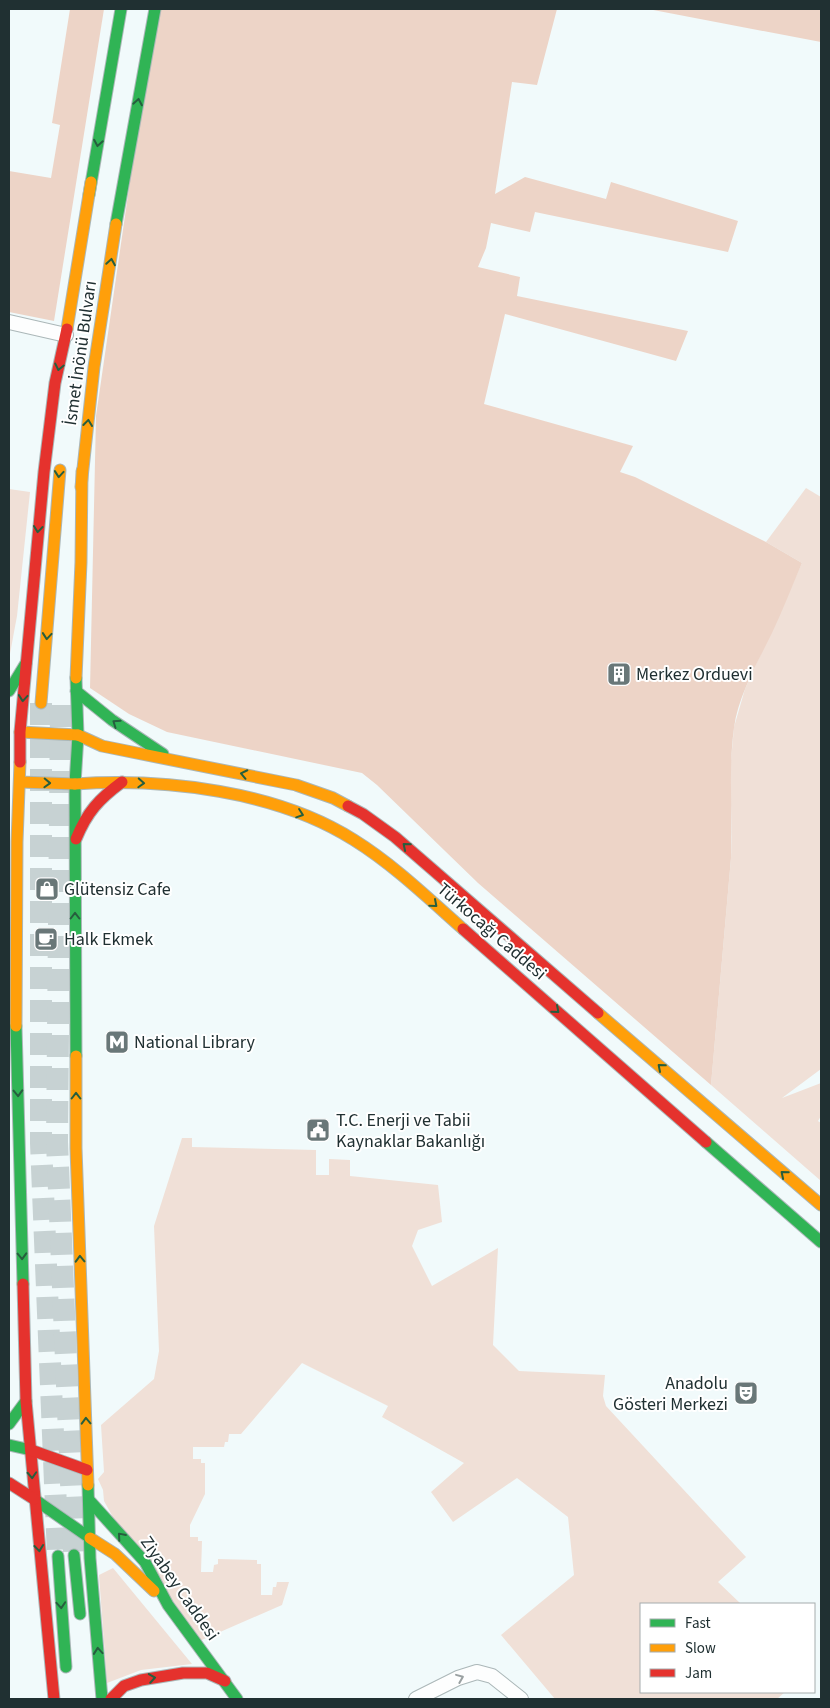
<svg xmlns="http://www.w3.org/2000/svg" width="830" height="1708" viewBox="0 0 830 1708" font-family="'Source Sans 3',sans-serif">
<rect width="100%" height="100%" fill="#f1fafb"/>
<g fill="#f0e0d7">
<polygon points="806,488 821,497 821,1069 782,1098 821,1083 821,1116 818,1121 821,1123 821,1181 711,1085 731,858 732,837 730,772 734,727 745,689 802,563 766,542"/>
<polygon points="9,489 30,492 17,616 9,659"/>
<polygon points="182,1138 192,1138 192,1147 316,1150 316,1175 329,1175 329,1159 350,1160 350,1176 438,1185 442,1222 418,1230 412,1246 432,1286 498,1248 493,1345 519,1371 605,1375 603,1396 606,1406 746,1557 718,1582 741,1604 641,1604 641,1692 785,1692 777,1699 555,1699 501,1635 574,1575 568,1517 517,1478 453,1522 431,1492 464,1463 382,1417 388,1406 302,1363 241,1434 229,1434 228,1442 225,1442 224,1447 193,1447 193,1459 201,1459 201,1463 205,1463 205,1494 190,1525 190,1537 198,1537 198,1541 202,1541 201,1572 213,1572 214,1565 218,1564 218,1559 257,1560 257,1564 261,1564 261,1595 272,1595 273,1587 276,1587 277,1582 289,1582 282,1605 195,1643 160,1603 104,1501 103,1490 98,1479 104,1472 101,1425 154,1379 159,1351 154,1226"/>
<polygon points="113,1568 192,1664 141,1670 107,1683 99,1575"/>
</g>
<g fill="#edd4c7">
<polygon points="70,9 104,9 54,321 9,312 9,171 51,178 60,125 52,123"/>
<path d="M155,9H557L537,85L512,82L495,194L525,177L606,199L611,182L738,221L728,252L535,212L530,232L491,223L486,248L478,267L520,277L517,296L688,331L676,361L505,314L484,404L633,446L620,472L635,477L766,542L802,563C792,586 783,610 772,633C758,662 738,696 734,728C728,772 733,815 731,858L711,1085L478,883L377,785L362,773L167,732L129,714L90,688L96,416Z"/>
<polygon points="648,9 821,9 821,42"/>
</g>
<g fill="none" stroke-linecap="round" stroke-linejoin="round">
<g stroke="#c7d2d3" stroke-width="22" stroke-dasharray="22 11" stroke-linecap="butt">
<polyline points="41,703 41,1143 58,1556"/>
<polyline points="61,705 57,1142 74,1555"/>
</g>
<g stroke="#abb7b8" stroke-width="16">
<g id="street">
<polyline points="9,322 66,335"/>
<polyline points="416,1699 458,1678 477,1672 492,1676 521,1699"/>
</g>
</g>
<g stroke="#abb7b8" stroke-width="13">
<g id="fast">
<polyline points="89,195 121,9"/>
<polyline points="116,224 155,9"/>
<polyline points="9,691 26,663"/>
<polyline points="76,691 112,720 163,754"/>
<polyline points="16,1026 23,1284"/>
<polyline points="76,1056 75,784 78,735 76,678"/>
<polyline points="706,1142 821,1242"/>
<polyline points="9,1424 26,1401"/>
<polyline points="9,1445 31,1450"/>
<polyline points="88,1485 90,1558 102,1699"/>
<polyline points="34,1499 90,1538"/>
<polyline points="89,1500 145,1562 168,1605 237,1699"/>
<polyline points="74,1555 80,1614"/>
<polyline points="58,1556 66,1667"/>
</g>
</g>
<g stroke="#abb7b8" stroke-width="13">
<g id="slow">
<polyline points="67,329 91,182"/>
<polyline points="81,487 94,367 116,224"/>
<polyline points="76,678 81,562 82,471"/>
<polyline points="41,703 60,470"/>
<polyline points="20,732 78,735"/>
<polyline points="78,735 102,746 296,785 333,798 348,806"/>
<polyline points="20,782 75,784"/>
<path d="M75,784C165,778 277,791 354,840C394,865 428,898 463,929"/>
<polyline points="598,1013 821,1205"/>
<polyline points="16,1026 17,842 20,762"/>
<polyline points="76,1056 76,1148 88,1485"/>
<polyline points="90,1538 115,1554 154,1591"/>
</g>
</g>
<g stroke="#abb7b8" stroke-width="13">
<g id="jam">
<polyline points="20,762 20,732 44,472 55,383 67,329"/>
<polyline points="348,806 363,814 395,837 598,1013"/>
<path d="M76,839C87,812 99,799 122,782"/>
<polyline points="463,929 706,1142"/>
<polyline points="23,1284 26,1401 54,1699"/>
<polyline points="31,1450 87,1470"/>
<polyline points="9,1483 34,1499"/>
<polyline points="111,1699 124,1686 141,1680 183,1673 207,1673 225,1681"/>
</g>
</g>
<use href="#street" stroke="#fdfefe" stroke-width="14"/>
<use href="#fast" stroke="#30b455" stroke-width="11"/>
<use href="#slow" stroke="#ff9f0a" stroke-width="11"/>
<use href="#jam" stroke="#e5322d" stroke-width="11"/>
</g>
<defs><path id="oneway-chevron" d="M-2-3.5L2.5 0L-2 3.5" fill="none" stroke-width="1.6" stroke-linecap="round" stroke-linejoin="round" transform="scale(1.25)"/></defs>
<g stroke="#265e3e">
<use href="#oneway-chevron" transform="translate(138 102) rotate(-80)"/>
<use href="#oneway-chevron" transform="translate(98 143) rotate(100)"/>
<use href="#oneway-chevron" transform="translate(111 262) rotate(-81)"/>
<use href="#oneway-chevron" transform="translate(59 367) rotate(102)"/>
<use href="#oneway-chevron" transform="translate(88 423) rotate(-83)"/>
<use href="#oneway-chevron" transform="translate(59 474) rotate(95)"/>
<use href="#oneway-chevron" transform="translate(38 529) rotate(96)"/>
<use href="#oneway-chevron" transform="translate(47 636) rotate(95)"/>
<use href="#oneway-chevron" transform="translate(23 698) rotate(95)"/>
<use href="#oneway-chevron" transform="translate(116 723) rotate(-145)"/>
<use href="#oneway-chevron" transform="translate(244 774) rotate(-168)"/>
<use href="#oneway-chevron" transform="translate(47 783) rotate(2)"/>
<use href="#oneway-chevron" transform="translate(141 783) rotate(3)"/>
<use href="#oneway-chevron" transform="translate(300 814) rotate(19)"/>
<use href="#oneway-chevron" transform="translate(406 846) rotate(-140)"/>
<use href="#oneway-chevron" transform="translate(434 904) rotate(41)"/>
<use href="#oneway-chevron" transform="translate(75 916) rotate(-90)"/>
<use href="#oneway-chevron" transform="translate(556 1010) rotate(41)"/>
<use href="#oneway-chevron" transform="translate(661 1067) rotate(-139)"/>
<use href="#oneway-chevron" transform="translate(18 1093) rotate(88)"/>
<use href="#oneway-chevron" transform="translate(76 1096) rotate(-90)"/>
<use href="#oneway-chevron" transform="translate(784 1174) rotate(-140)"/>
<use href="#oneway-chevron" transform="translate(22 1256) rotate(88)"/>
<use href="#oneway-chevron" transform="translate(80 1259) rotate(-92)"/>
<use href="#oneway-chevron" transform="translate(86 1421) rotate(-92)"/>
<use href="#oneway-chevron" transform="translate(32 1475) rotate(87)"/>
<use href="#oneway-chevron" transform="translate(121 1536) rotate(-131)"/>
<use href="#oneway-chevron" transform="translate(39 1548) rotate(84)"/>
<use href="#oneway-chevron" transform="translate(61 1605) rotate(86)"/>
<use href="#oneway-chevron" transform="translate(98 1651) rotate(-95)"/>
<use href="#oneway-chevron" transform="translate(152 1678) rotate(-9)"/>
</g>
<use stroke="#9aa1a2" href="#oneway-chevron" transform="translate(460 1678) rotate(-22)"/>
<defs>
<g id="building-square" transform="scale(1.25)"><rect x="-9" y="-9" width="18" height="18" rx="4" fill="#697778" stroke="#fff"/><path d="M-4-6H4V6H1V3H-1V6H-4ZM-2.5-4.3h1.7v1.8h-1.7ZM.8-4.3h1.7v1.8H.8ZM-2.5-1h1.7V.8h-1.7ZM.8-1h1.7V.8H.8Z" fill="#fff"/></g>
<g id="shop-square" transform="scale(1.25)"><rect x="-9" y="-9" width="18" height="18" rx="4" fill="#697778" stroke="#fff"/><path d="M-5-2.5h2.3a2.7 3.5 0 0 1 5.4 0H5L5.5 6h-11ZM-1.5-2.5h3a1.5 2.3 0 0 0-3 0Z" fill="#fff"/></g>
<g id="cafe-square" transform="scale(1.25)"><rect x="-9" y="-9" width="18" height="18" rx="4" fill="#697778" stroke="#fff"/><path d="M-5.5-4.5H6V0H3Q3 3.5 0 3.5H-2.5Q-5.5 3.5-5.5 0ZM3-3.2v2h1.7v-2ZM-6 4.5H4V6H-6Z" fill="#fff"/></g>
<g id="metro-square" transform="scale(1.25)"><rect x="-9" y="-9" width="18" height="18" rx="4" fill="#697778" stroke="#fff"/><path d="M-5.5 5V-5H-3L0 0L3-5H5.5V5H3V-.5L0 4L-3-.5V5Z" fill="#fff"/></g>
<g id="civic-square" transform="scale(1.25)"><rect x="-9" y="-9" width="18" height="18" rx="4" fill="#697778" stroke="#fff"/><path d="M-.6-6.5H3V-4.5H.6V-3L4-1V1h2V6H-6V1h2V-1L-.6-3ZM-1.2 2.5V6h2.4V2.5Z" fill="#fff"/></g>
<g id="theatre-square" transform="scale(1.25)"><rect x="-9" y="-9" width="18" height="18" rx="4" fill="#697778" stroke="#fff"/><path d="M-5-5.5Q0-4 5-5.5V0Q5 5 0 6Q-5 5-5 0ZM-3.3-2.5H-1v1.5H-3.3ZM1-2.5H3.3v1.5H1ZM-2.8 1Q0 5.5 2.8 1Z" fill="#fff"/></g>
</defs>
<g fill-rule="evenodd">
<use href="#building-square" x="619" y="674"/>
<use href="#shop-square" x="47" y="889"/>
<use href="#cafe-square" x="46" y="939"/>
<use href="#metro-square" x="117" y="1042"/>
<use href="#civic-square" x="318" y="1130"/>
<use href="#theatre-square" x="746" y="1393"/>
</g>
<g text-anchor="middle" stroke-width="4" stroke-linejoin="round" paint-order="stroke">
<g font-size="18" fill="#203032" stroke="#fff">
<text transform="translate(80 353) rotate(-82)" y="6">İsmet İnönü Bulvarı</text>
<text transform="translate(492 931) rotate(41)" y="6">Türkocağı Caddesi</text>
<text transform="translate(180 1588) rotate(55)" y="6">Ziyabey Caddesi</text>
</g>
<g font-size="18" fill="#203032" stroke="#fff" text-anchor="start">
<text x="636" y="680">Merkez Orduevi</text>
<text x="64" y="895">Glütensiz Cafe</text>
<text x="64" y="945">Halk Ekmek</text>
<text x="134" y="1048">National Library</text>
<text x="336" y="1126">T.C. Enerji ve Tabii<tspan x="336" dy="21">Kaynaklar Bakanlığı</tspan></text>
<text x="728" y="1389" text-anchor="end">Anadolu<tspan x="728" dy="21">Gösteri Merkezi</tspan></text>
</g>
</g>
<rect width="830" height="1708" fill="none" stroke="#203032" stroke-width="20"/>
<rect x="640" y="1603" width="175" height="90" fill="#ffffff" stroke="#a6acad"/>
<rect x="650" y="1619" width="25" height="8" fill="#30b455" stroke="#a6acad"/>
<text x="685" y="1628" font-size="15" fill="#203032">Fast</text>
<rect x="650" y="1644" width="25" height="8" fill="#ff9f0a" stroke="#a6acad"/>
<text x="685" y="1653" font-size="15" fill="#203032">Slow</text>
<rect x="650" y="1669" width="25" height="8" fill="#e5322d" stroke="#a6acad"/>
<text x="685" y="1678" font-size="15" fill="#203032">Jam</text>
</svg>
